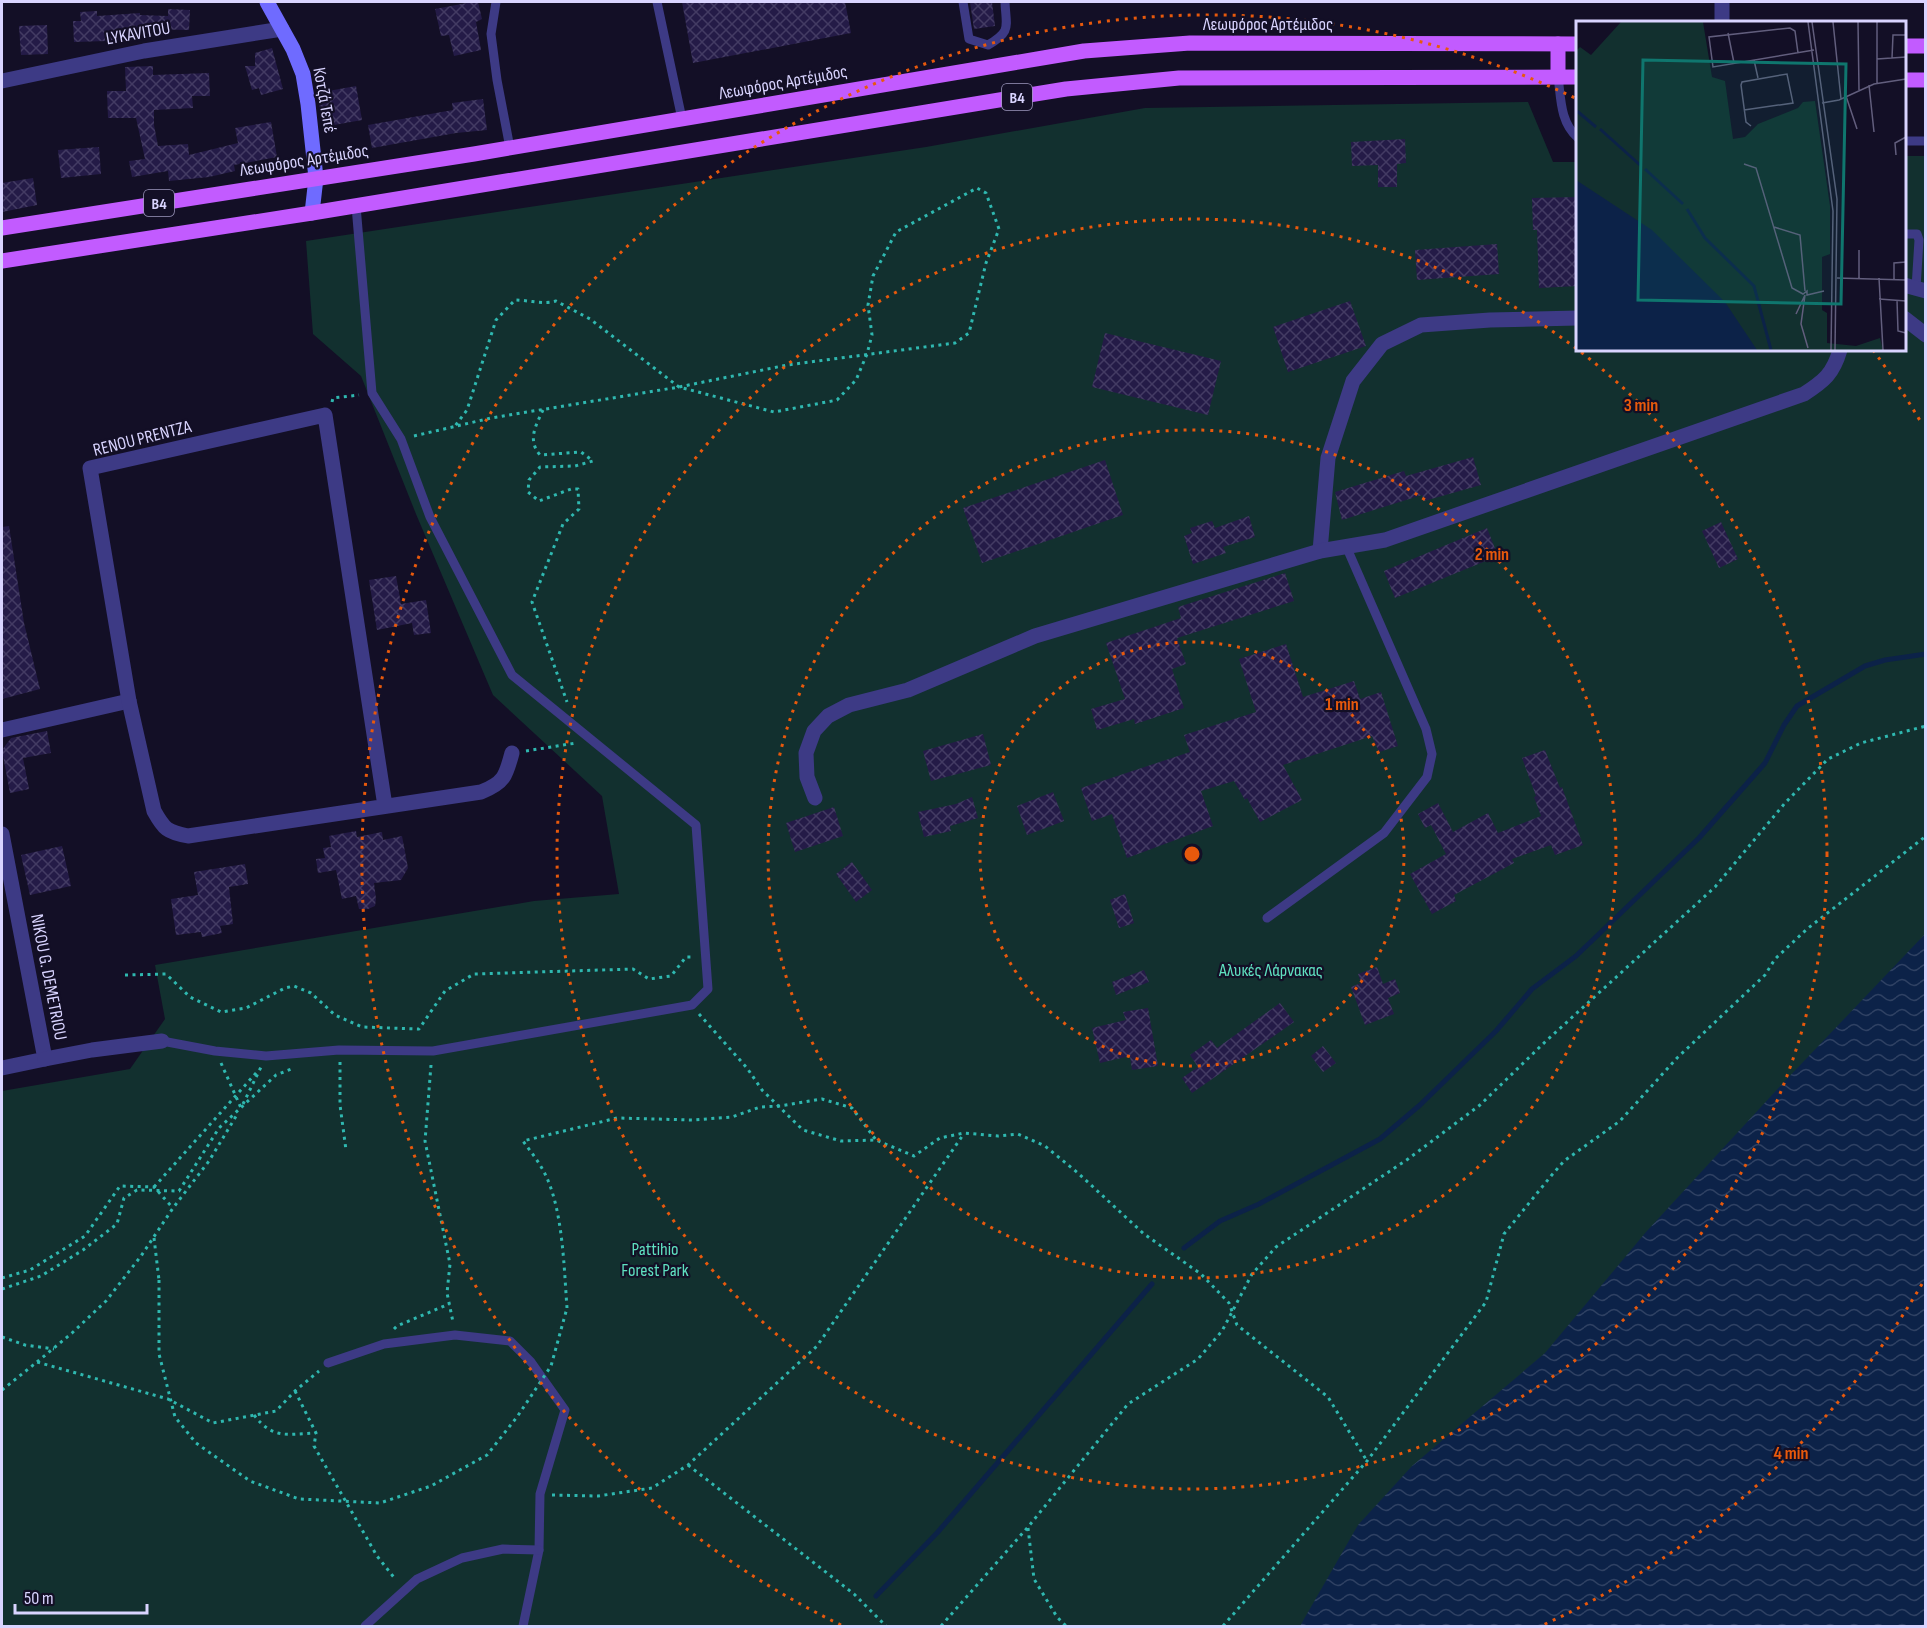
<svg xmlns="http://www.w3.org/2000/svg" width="1927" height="1628" viewBox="0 0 1927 1628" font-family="'Sofia Sans Condensed',sans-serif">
<defs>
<pattern id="water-waves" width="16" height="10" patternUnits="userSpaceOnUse" patternTransform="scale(1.5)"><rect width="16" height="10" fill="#0c2248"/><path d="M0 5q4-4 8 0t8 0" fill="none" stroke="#2f4163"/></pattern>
<pattern id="building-cross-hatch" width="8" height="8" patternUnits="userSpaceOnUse" patternTransform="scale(1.5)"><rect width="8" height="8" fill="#241b47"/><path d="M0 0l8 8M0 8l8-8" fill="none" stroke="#433b63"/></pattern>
</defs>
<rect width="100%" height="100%" fill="#130f26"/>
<polygon fill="#12302f" points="1528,102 1553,162 1577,162 1578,350 1904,350 1905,156 1925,156 1925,1626 2,1626 2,1091 130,1069 165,1019 155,965 534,901 619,894 602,796 493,695 416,514 361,376 313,334 306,241 926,147 1145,108"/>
<polygon fill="url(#water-waves)" points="1925,934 1925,1626 1300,1626 1358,1525 1412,1466 1545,1353 1646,1232 1784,1082"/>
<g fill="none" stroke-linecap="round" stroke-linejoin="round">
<g stroke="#0c2248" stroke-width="5">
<polyline points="1184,1248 1220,1221 1259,1204 1380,1139 1420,1105 1496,1031 1532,989 1576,956 1699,838 1765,763 1784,725 1797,706 1865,666 1885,660 1926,654"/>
<polyline points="876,1596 937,1533 1152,1284"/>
</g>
</g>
<g fill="url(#building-cross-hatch)">
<polygon points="472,2 478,2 482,19 476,22 481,50 454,56 449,35 441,36 435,9"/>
<polygon points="682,2 845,2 851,33 693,63"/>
<polygon points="970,2 992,2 995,26 974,29"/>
<polygon points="168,9 190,10 189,30 140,29 141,40 74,42 73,21 81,21 80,12 97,11 97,16 140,13 140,15 168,16"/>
<polygon points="47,25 48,54 21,55 19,26"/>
<polygon points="272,48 283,89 261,95 259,88 252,90 245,66 255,66 255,53"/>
<polygon points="153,66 153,75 209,73 210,96 192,96 193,108 154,110 154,125 158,146 188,144 189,155 238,143 235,128 271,122 277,157 234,165 235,171 209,177 169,181 168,171 132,177 129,161 145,159 136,118 108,118 107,91 126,91 125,67"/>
<polygon points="356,86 362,120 323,127 317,93"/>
<polygon points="483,99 487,130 456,133 372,148 368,125 453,110 452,103"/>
<polygon points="1405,139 1406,163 1397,164 1397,187 1378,187 1378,165 1352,166 1351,142"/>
<polygon points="99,147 101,174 61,178 58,150"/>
<polygon points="33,178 37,205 2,212 2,183"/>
<polygon points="1578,197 1578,286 1539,288 1537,230 1533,230 1532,198"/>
<polygon points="1497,244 1499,274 1417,280 1415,250"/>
<polygon points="1350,301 1366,346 1288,372 1273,327"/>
<polygon points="1105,333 1221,361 1208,415 1092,387"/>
<polygon points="1473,457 1481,485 1424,501 1422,495 1342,520 1335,492 1404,471 1406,476"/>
<polygon points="1105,460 1123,515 982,563 963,508"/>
<polygon points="1249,516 1255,537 1223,547 1226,553 1193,564 1184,536 1192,533 1190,528 1212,521 1215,528"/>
<polygon points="1721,522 1738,559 1719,568 1702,531"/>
<polygon points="9,526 24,623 40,689 2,699 2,527"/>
<polygon points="1487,528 1498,556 1395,598 1384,571"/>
<polygon points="1285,573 1294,601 1177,638 1186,664 1172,669 1184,708 1135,724 1134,719 1097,730 1091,709 1125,699 1106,643 1181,618 1178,607"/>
<polygon points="396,576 401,604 426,600 431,633 414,635 412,623 377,630 369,580"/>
<polygon points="1286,644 1303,697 1354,681 1360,699 1381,692 1398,746 1379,752 1372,736 1283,765 1302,800 1260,822 1247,798 1245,800 1234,781 1201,791 1213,826 1127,858 1112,814 1092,821 1081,788 1190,752 1184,735 1256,712 1239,659"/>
<polygon points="47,731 51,753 23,758 29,789 10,793 2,750 11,738"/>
<polygon points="983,734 991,765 931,781 923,751"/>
<polygon points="1545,750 1560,788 1562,787 1583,845 1555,855 1551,845 1512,859 1514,863 1454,895 1456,901 1432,914 1410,874 1446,854 1431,825 1425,828 1418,814 1438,803 1453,832 1488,813 1498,833 1541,816 1534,797 1536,796 1522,758"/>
<polygon points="1053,792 1064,821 1027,835 1017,806"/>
<polygon points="972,797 978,818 950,826 951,831 924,837 918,812 956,804"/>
<polygon points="834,807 843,836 795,852 786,823"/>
<polygon points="356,831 357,837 382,832 383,840 402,836 408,868 401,880 374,883 376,899 375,906 368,909 359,909 356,896 342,899 336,870 318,873 316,859 325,858 323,848 331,847 329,836"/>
<polygon points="62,846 71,886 30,895 21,855"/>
<polygon points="852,862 872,890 856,902 836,874"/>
<polygon points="245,864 248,884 229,887 233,924 220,926 222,933 202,937 201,932 176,935 171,899 198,895 194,872"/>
<polygon points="1125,894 1134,923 1119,928 1110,900"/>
<polygon points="1377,967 1383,984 1395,979 1400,993 1388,998 1394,1014 1365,1025 1351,987 1361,983 1358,974"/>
<polygon points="1144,970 1149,982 1116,995 1112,982"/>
<polygon points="1280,1003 1294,1022 1192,1093 1182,1078 1198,1067 1190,1055 1211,1040 1217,1048"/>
<polygon points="1148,1008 1158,1066 1132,1070 1130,1056 1100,1063 1092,1028 1126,1020 1123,1012"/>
<polygon points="1323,1046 1336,1063 1323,1072 1311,1056"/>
</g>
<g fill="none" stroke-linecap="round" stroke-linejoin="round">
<g stroke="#2fb8b0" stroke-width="3" stroke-dasharray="3 4.5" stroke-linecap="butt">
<polyline points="332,402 333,398 359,395"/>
<path d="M543,410C536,425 527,440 540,455L581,452L593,461L575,466L540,467L529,480L528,492L539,501L571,489H578L579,509L563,524L532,602L567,702"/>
<path d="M414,436L491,418L679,387L787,365L955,343L969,333L986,263L999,229L986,193L977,188L896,232L873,276L868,305L872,335L867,354L856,380L837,400L774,412L679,387L590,319L556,301C544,305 528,300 515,300L496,320L467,410L455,426"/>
<polyline points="526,751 576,743"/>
<polyline points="125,975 166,974 190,997 221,1012 246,1008 285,988 294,986 311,993 335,1015 362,1027 419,1029 445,991 474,974 633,969 649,979 671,976 686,957 692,957"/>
<polyline points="699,1014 747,1068 762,1090 803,1130 841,1141 876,1140 914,1156 940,1138 964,1133 998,1136 1018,1134 1045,1146 1078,1173 1144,1234 1201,1274 1229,1303 1237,1325 1328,1397 1367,1461"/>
<polyline points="340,1062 340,1105 346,1150"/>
<polyline points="221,1063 241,1108"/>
<polyline points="431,1065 425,1141 450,1264 447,1293 453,1322"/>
<polyline points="243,1104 261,1067"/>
<polyline points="154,1187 257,1072"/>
<polyline points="154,1238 159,1280"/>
<polyline points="2,1278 30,1270 85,1236 120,1186 154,1187 173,1208"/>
<polyline points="2,1289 41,1276 83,1250 117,1224 124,1198 137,1190 179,1191 219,1128 276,1075 294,1068"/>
<path d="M567,1308C564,1268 563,1212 546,1176C540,1163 531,1152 523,1141L617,1118L693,1120L732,1117L760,1107L780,1106L822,1099L852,1108L876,1140"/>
<polyline points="394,1329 397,1326 449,1304"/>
<polyline points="2,1337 25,1345 54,1349"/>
<polyline points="37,1362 72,1333 106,1301 141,1256 173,1208 209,1161 238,1113"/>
<polyline points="2,1390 37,1362 168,1399 213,1423 276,1411 295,1391 319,1371"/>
<polyline points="295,1391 316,1433 314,1446 377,1556 396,1580"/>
<path d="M254,1415C273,1440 288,1434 316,1433"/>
<polyline points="688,1465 854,1594 886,1626"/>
<polyline points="552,1495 598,1496 652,1488 688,1465 817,1346 963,1135"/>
<polyline points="1028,1528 1034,1579 1057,1617 1066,1626"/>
<polyline points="941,1626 1028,1527 1128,1404 1198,1359 1222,1331 1252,1274 1276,1247 1408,1159 1480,1105 1545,1042 1715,887 1785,803 1828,759 1861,743 1926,726"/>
<polyline points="1223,1626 1367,1461 1486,1302 1504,1234 1551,1176 1564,1161 1620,1121 1677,1058 1765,975 1775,959 1807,929 1926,836"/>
</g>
<g stroke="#3d3a85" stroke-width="9">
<polyline points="496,2 491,34 497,80 510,148"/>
<polyline points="657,2 682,119"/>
<path d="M963,2L969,39L988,45C1012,31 1006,27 1005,2"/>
<path d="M1558,76C1561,99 1560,122 1578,138"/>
<polyline points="1904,141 1926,141"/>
<polyline points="1904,234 1917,234 1919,240 1916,288"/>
<polyline points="1267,918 1384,833 1427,777 1432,754 1426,729 1346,546"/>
<polyline points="162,1041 215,1051 266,1056 339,1050 433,1051 692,1005 708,989 696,825 512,675 430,517 401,439 372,393 356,206"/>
<polyline points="328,1363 384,1344 455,1335 510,1341 531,1362 565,1410 540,1494 539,1550 523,1626"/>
<polyline points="365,1626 417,1579 462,1558 503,1549 539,1550"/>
</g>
<g stroke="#3d3a85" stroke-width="15">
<polyline points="1722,2 1722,22"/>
<polyline points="2,81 144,51 282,29"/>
<polyline points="1904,285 1926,291"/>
<polyline points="1904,318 1926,335"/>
<polyline points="1320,551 1328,458 1353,381 1382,344 1421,325 1490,320 1578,318"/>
<polyline points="2,730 129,701"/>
<path d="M815,798L807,777L806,753L814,731L828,716L849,705L908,690L1035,636L1320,551L1385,540L1804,394C1824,381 1833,374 1840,350"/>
<path d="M385,806L325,415L90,468L129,701L154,811C164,829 167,832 188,836L481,792C504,783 506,776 512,753"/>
<polyline points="2,834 45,1059 2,1068"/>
<polyline points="45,1059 92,1050 162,1041"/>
</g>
<polyline stroke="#6f6bff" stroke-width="15" points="267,2 293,49 303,74 308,104 316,178 312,213"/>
<g stroke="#c25bff" stroke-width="15">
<polyline points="1904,46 1926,46"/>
<polyline points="1558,76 1558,44"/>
<polyline points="1904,80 1926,80"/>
<polyline points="2,228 474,154 1084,51 1190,43 1578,44"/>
<polyline points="2,261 312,213 1066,89 1179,78 1578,77"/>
</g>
<polyline stroke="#2fb8b0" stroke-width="3" stroke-dasharray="3 4.5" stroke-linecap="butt" points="159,1280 159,1354 175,1417 196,1443 250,1481 299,1499 380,1503 431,1486 487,1455 517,1417 551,1366 567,1308"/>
</g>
<g fill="none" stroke="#e8590c" stroke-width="3" stroke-dasharray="3 6">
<circle cx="1192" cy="854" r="212"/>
<circle cx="1192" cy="854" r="424"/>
<circle cx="1192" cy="854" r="635"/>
<path d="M1922 1284A847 847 0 0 1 1543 1625M841 1625A847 847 0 1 1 1577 99M1873 350A847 847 0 0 1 1922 424"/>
</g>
<g text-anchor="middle" stroke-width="4.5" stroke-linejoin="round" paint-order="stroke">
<g fill="#130f26" stroke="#9e99be" stroke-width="1.5">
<rect x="1002" y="84" width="30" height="26" rx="4.5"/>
<rect x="144" y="190" width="30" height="26" rx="4.5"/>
</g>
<g font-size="16" font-weight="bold" fill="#d9d4ff">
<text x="1017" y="103">B4</text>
<text x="159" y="209">B4</text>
</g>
<g font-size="18" fill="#d9d4ff" stroke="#130f26">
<text x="1268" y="30">Λεωφόρος Αρτέμιδος</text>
<text transform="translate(138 33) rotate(-10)" y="6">LYKAVITOU</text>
<text transform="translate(783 82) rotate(-10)" y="6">Λεωφόρος Αρτέμιδος</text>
<text transform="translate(325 100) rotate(80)" y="6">Κοτζά Τεπέ</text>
<text transform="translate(304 160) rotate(-9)" y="6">Λεωφόρος Αρτέμιδος</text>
<text transform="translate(142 438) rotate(-14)" y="6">RENOU PRENTZA</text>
<text transform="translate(49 977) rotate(79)" y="6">NIKOU G. DEMETRIOU</text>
</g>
<g font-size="18" fill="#5fe0c0" stroke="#130f26">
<text x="1271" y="976">Αλυκές Λάρνακας</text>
<text x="655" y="1255">Pattihio<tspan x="655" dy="21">Forest Park</tspan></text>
</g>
</g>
<g transform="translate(1576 21)">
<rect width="330" height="330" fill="#130f26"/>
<path d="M45,1H127L136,56L149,60L157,118L169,116L182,103L222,87L227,81L239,80L254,185V233L246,236V289L251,292V322L280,325L304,317L307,329H0V30L4,26L15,34Z" fill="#12302f"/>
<path d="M0,159L76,209L149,281L181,329H0Z" fill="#0c2248"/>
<path fill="none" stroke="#0c2248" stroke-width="3" d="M1,90L20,106M24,108L64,144M69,148L107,183M111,188L129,217L178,265L195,329"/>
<path fill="none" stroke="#625e7d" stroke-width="1.5" d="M232,1L257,190L255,329M236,1L261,178L259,329M257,1L265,78M282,1L283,69M301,1V62M152,12L158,42M222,32L219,10L214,7L133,16L137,46L238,29M316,37L317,14H330M301,38L330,36M178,39L182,57M293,64L298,111M270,75L281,108M246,82L263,79L298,63L330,58M168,89L217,82L211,53L166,61L165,64L170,101L175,105M320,134L319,122L330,116M168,143L180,147L216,267L227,273L231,270V274L248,270M198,206L224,214L229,270M283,229V257M261,257L330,259M303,257L307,329M318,258V242L330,241M229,274L225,303L232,327M303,278L330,280M321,279L322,310L330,312M220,293L229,274"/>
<path fill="#0f766e" fill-opacity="0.15" stroke="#0f766e" stroke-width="3" d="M67,39L270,43L265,283L62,279Z"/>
<rect width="330" height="330" fill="none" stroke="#d9d4ff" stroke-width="3"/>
</g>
<circle cx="1192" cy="854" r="9" fill="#e8590c" stroke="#130f26" stroke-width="3"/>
<g font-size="18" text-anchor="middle" font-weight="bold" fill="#e8590c" stroke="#130f26" stroke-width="4.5" stroke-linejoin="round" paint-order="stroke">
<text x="1641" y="411">3 min</text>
<text x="1492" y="560">2 min</text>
<text x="1342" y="710">1 min</text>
<text x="1791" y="1459">4 min</text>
</g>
<rect width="1927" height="1628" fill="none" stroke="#d9d4ff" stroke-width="6"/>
<path d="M15 1604v9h132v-9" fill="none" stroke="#d9d4ff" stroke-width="3"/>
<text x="24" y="1604" font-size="18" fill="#d9d4ff" stroke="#130f26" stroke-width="4.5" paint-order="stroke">50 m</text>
</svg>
